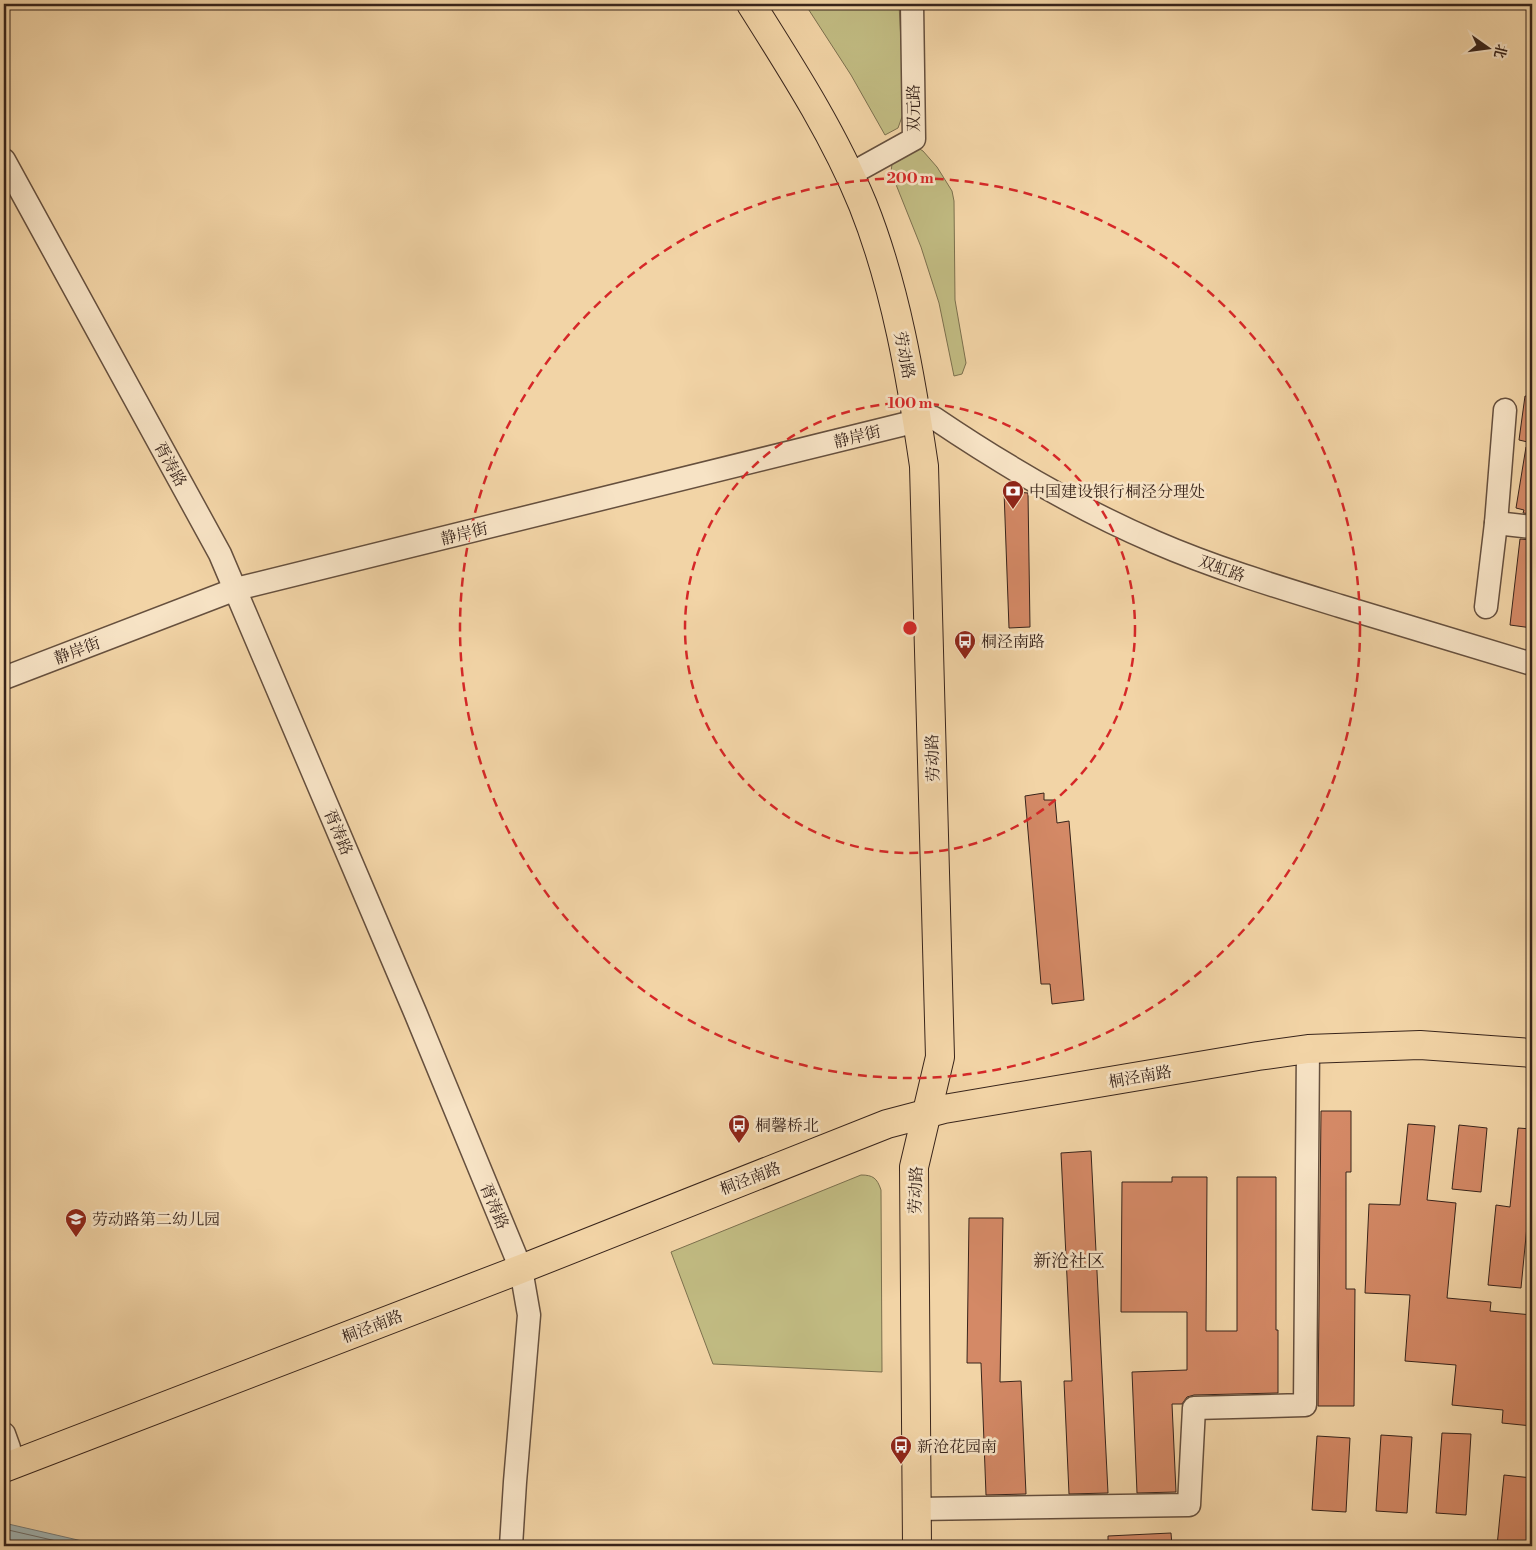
<svg xmlns="http://www.w3.org/2000/svg" width="1536" height="1550" viewBox="0 0 1536 1550" font-family="'Libre Bodoni','Noto Serif SC',serif">
<rect width="100%" height="100%" fill="#f2d4a6"/>
<filter id="stains"><feTurbulence type="fractalNoise" baseFrequency=".004" numOctaves="4"/><feColorMatrix values="0 0 0 0 .2 0 0 0 0 .09 0 0 0 0 .02 0 0 0 .5 -.17"/></filter>
<radialGradient id="worn" r=".72"><stop offset=".6" stop-color="#630" stop-opacity="0"/><stop offset="1" stop-color="#630" stop-opacity=".3"/></radialGradient>
<g fill="#c1bb82" stroke="#7c704e">
<polygon points="805,4 899,4 904,99 903,114 898,128 885,135 851,75"/>
<polygon points="918,148 923,151 937,167 952,191 954,201 955,300 966,363 962,374 954,376 939,303 921,247 891,172 892,164 904,154"/>
<path d="M861,1175C873,1175 877,1178 881,1190L882,1372L713,1364L671,1252Z"/>
</g>
<polygon fill="#a1b5b4" stroke="#777b77" points="4,1523 104,1546 4,1546"/>
<g fill="none" stroke-linecap="round" stroke-linejoin="round">
<polyline stroke="#6c6c68" stroke-width="1" points="4,1529 78,1546"/>
</g>
<g fill="#d48966" stroke="#38241b">
<polygon points="1525,396 1532,397 1532,443 1519,440"/>
<polygon points="1526,447 1532,447 1532,514 1523,513 1524,510 1516,508"/>
<polygon points="1004,491 1028,493 1030,627 1009,628"/>
<polygon points="1520,539 1532,540 1532,628 1510,625"/>
<polygon points="1044,793 1044,800 1055,800 1057,823 1069,821 1084,1000 1052,1004 1050,984 1041,984 1025,796"/>
<polygon points="1321,1111 1351,1111 1351,1172 1346,1172 1346,1289 1355,1289 1354,1406 1318,1406"/>
<polygon points="1408,1124 1435,1126 1427,1200 1456,1203 1447,1298 1491,1302 1490,1311 1532,1315 1532,1426 1502,1423 1503,1410 1452,1405 1456,1365 1405,1361 1410,1295 1365,1293 1369,1204 1400,1205"/>
<polygon points="1459,1125 1487,1128 1481,1192 1452,1189"/>
<polygon points="1518,1128 1532,1129 1532,1195 1530,1195 1521,1288 1488,1285 1496,1205 1510,1207"/>
<polygon points="1091,1151 1108,1493 1069,1494 1064,1381 1072,1381 1061,1153"/>
<polygon points="1172,1177 1207,1177 1206,1331 1237,1331 1237,1177 1276,1177 1276,1330 1278,1330 1278,1393 1194,1395 1187,1397 1182,1404 1172,1404 1176,1492 1137,1493 1132,1372 1187,1370 1187,1312 1121,1312 1122,1182 1172,1182"/>
<polygon points="969,1218 1003,1218 1000,1382 1021,1381 1026,1494 986,1495 981,1363 967,1363"/>
<polygon points="1442,1433 1471,1434 1466,1515 1436,1513"/>
<polygon points="1381,1435 1412,1437 1407,1513 1376,1511"/>
<polygon points="1317,1436 1350,1438 1346,1512 1312,1510"/>
<polygon points="1504,1475 1532,1478 1532,1513 1529,1546 1497,1546"/>
<polygon points="1171,1533 1172,1546 1108,1546 1108,1536"/>
</g>
<g fill="none" stroke-linecap="round" stroke-linejoin="round">
<g stroke="#66503e" stroke-width="25">
<g id="minor">
<polyline points="4,160 220,554 415,1012 521,1269 529,1315 515,1482 511,1546"/>
<polyline points="849,175 914,139 912,4"/>
<polyline points="1496,523 1532,527"/>
<polyline points="1486,607 1496,523 1505,410"/>
<path d="M4,678L236,589L917,421L934,418C1005,466 1076,508 1155,542C1215,568 1278,587 1340,606C1404,625 1468,645 1532,664"/>
<polyline points="4,1434 9,1448"/>
<polyline points="916,1509 1189,1505 1194,1408 1305,1405 1308,1049"/>
</g>
</g>
<g stroke="#38241b" stroke-width="30">
<g id="major">
<path d="M751,4C792,69 834,134 863,205C896,288 911,378 924,466L940,1057L914,1167L917,1546"/>
<polyline points="4,1468 521,1269 887,1124 944,1109 1258,1056 1308,1049 1420,1045 1532,1053"/>
</g>
</g>
<use href="#minor" stroke="#f7e3c5" stroke-width="22"/>
<use href="#major" stroke="#f2d4a6" stroke-width="28"/>
</g>
<g fill="none" stroke="#d62828" stroke-width="2.5" stroke-dasharray="9 6">
<circle cx="910" cy="628" r="225"/>
<circle cx="910" cy="628" r="450"/>
</g>
<defs>
<g id="bank-pin" transform="scale(1.125)"><path d="M0 17L-7.5 6A9.5 9.5 0 1 1 7.5 6Z" fill="#8f2418" stroke="#f7e3c5"/><path d="M-6-4H6V4H-6ZM0-2.3a2.3 2.3 0 1 0 0 4.6a2.3 2.3 0 1 0 0-4.6Z" fill="#fff"/></g>
<g id="bus-pin" transform="scale(1.125)"><path d="M0 17L-7.5 6A9.5 9.5 0 1 1 7.5 6Z" fill="#8f2418" stroke="#f7e3c5"/><path d="M-5-6H5V4H4V6H2V4H-2V6H-4V4H-5ZM-3.5-4V0h7V-4ZM-3.5 1.2v1.5H-2V1.2ZM2 1.2v1.5H3.5V1.2Z" fill="#fff"/></g>
<g id="school-pin" transform="scale(1.125)"><path d="M0 17L-7.5 6A9.5 9.5 0 1 1 7.5 6Z" fill="#8f2418" stroke="#f7e3c5"/><path d="M0-5L7-2L0 1L-7-2ZM-4 1L0 2.5L4 1V4Q0 6-4 4Z" fill="#fff"/></g>
</defs>
<g fill-rule="evenodd">
<use href="#bank-pin" x="1013" y="491"/>
<use href="#bus-pin" x="965" y="641"/>
<use href="#bus-pin" x="739" y="1125"/>
<use href="#school-pin" x="76" y="1219"/>
<use href="#bus-pin" x="901" y="1446"/>
</g>
<g text-anchor="middle" stroke-width="5" stroke-linejoin="round" paint-order="stroke">
<g font-size="16" fill="#38241b" stroke="#f7e3c5">
<text transform="translate(913 108) rotate(-90)" y="6">双元路</text>
<text transform="translate(905 355) rotate(79)" y="6">劳动路</text>
<text transform="translate(857 436) rotate(-14)" y="6">静岸街</text>
<text transform="translate(171 464) rotate(61)" y="6">胥涛路</text>
<text transform="translate(464 533) rotate(-14)" y="6">静岸街</text>
<text transform="translate(1222 568) rotate(20)" y="6">双虹路</text>
<text transform="translate(77 650) rotate(-21)" y="6">静岸街</text>
<text transform="translate(932 758) rotate(-92)" y="6">劳动路</text>
<text transform="translate(339 832) rotate(67)" y="6">胥涛路</text>
<text transform="translate(1140 1076) rotate(-10)" y="6">桐泾南路</text>
<text transform="translate(750 1178) rotate(-21)" y="6">桐泾南路</text>
<text transform="translate(915 1190) rotate(-88)" y="6">劳动路</text>
<text transform="translate(495 1206) rotate(67)" y="6">胥涛路</text>
<text transform="translate(372 1326) rotate(-21)" y="6">桐泾南路</text>
</g>
<g font-size="16" fill="#38241b" stroke="#f7e3c5" text-anchor="start">
<text x="1029" y="497">中国建设银行桐泾分理处</text>
<text x="981" y="647">桐泾南路</text>
<text x="755" y="1131">桐馨桥北</text>
<text x="92" y="1225">劳动路第二幼儿园</text>
<text x="917" y="1452">新沧花园南</text>
</g>
<g font-size="18" fill="#38241b" stroke="#f7e3c5">
<text x="1069" y="1267">新沧社区</text>
</g>
</g>
<circle cx="910" cy="628" r="8" fill="#d62828" stroke="#f7e3c5" stroke-width="2.5"/>
<g font-size="15" text-anchor="middle" font-weight="bold" fill="#d62828" stroke="#f7e3c5" stroke-width="5" stroke-linejoin="round" paint-order="stroke">
<text x="910" y="183">200 m</text>
<text x="910" y="408">100 m</text>
</g>
<rect width="1536" height="1550" fill="none" stroke="#f2d4a6" stroke-width="20"/>
<rect x="5" y="5" width="1526" height="1540" fill="none" stroke="#38241b" stroke-width="2.5"/>
<rect x="10" y="10" width="1516" height="1530" fill="none" stroke="#38241b"/>
<g transform="translate(1488 48) rotate(104)" stroke="#f7e3c5" stroke-width="4" paint-order="stroke">
<path d="M0-4L9 19L0 12L-9 19Z" fill="#38241b"/>
<text y="-8" font-size="14" font-weight="bold" text-anchor="middle" fill="#38241b">北</text>
</g>
<rect width="100%" height="100%" filter="url(#stains)"/>
<rect width="100%" height="100%" fill="url(#worn)"/>
</svg>
